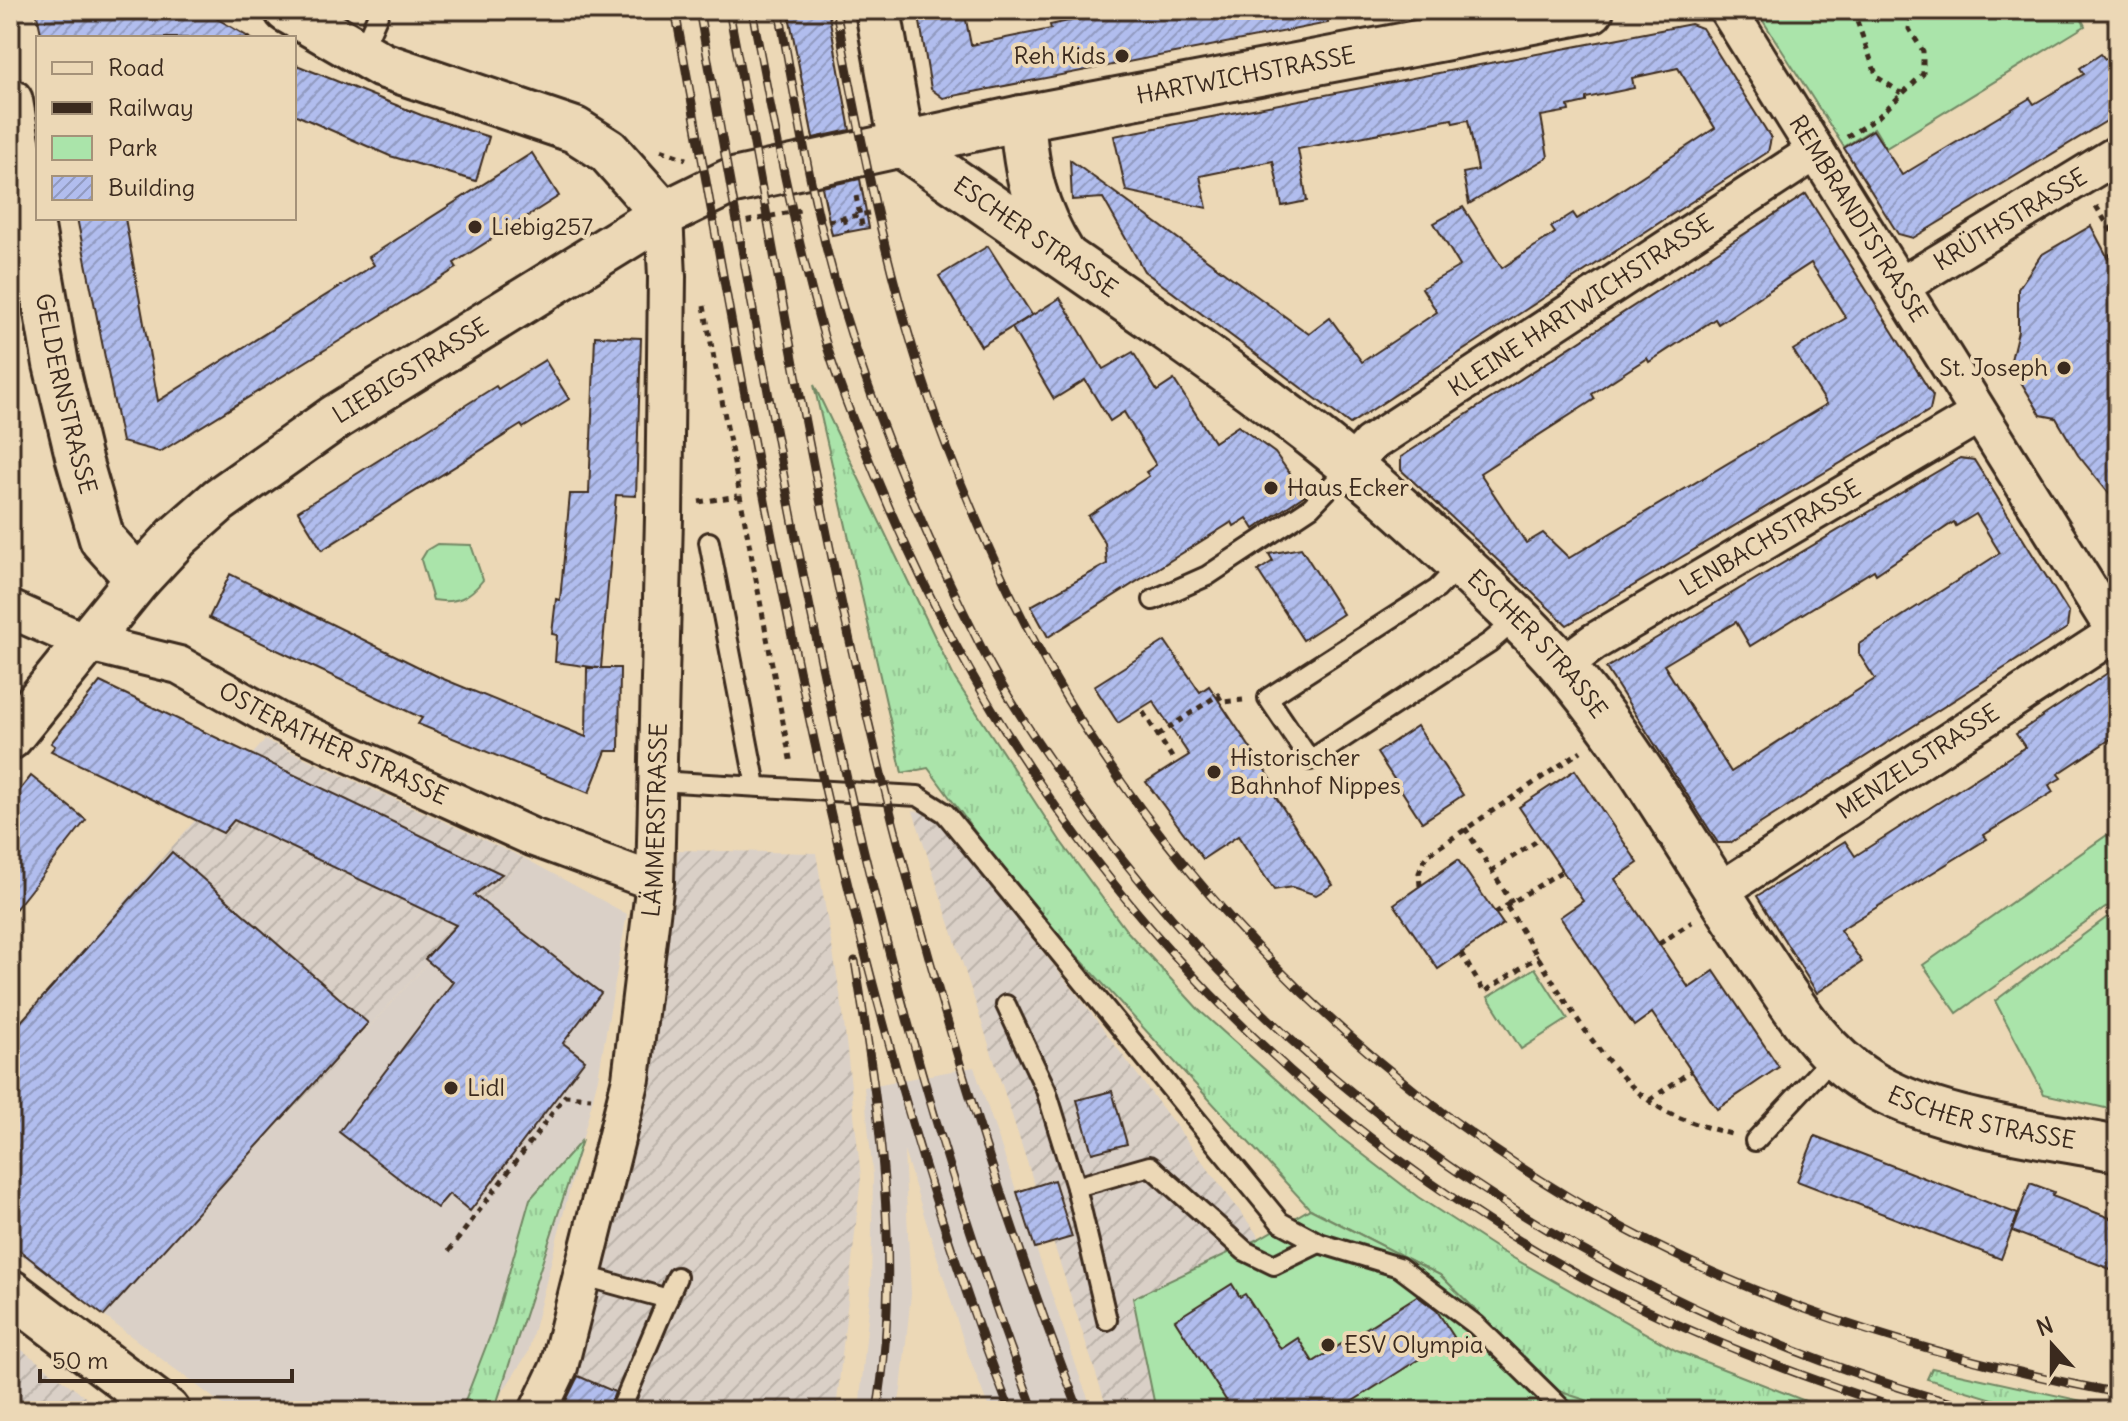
<svg xmlns="http://www.w3.org/2000/svg" width="2128" height="1421" viewBox="0 0 2128 1421" font-family="Delius,sans-serif">
<defs>
<pattern id="industrial-furrows" width="10" height="10" patternUnits="userSpaceOnUse" patternTransform="scale(2)"><rect width="10" height="10" fill="#dad0c7"/><path d="M-1 1l2-2M0 10L10 0M9 11l2-2" fill="none" stroke="#bcb3aa"/></pattern>
<pattern id="grass-tufts" width="24" height="20" patternUnits="userSpaceOnUse" patternTransform="scale(2)"><rect width="24" height="20" fill="#aae4aa"/><path d="M3 7l-1-3M5 7V3M7 7l1-3M15 17l-1-3M17 17v-4M19 17l1-3" fill="none" stroke="#93c492"/></pattern>
<pattern id="building-hatch" width="6" height="6" patternUnits="userSpaceOnUse" patternTransform="scale(2)"><rect width="6" height="6" fill="#b1bdee"/><path d="M-1 1l2-2M0 6l6-6M5 7l2-2" fill="none" stroke="#919ac0"/></pattern>
</defs>
<rect width="100%" height="100%" fill="#ecd8b6"/>
<filter id="ink" filterUnits="userSpaceOnUse"><feTurbulence type="fractalNoise" baseFrequency=".0125" numOctaves="2"/><feDisplacementMap in="SourceGraphic" scale="16" xChannelSelector="R" yChannelSelector="G"/><feConvolveMatrix kernelMatrix="1 2 1 2 8 2 1 2 1" color-interpolation-filters="sRGB"/></filter>
<g filter="url(#ink)">
<g fill="#dad0c7">
<polygon points="524,858 627,914 598,1078 528,1353 490,1411 231,1411 104,1316"/>
<polygon points="974,1067 1081,1380 1093,1411 990,1411 966,1349 904,1151 911,1294 901,1390 897,1411 859,1411 871,1287 873,1176 864,1087"/>
</g>
<g fill="url(#industrial-furrows)">
<polygon points="265,740 524,858 104,1316 10,1247 10,1033"/>
<polygon points="913,811 932,813 1079,997 1260,1238 1133,1298 1156,1411 1108,1411"/>
<polygon points="678,850 816,853 842,1005 861,1177 836,1411 558,1411 606,1265 650,1087"/>
<polygon points="10,1341 80,1393 104,1411 10,1411"/>
</g>
<g fill="url(#grass-tufts)" stroke="#728764" stroke-width="2">
<polygon points="814,385 955,679 1061,842 1126,930 1199,1010 1339,1136 1418,1197 1501,1251 1677,1351 1831,1411 1606,1411 1559,1391 1440,1275 1310,1209 1024,898 928,768 902,773"/>
<polygon points="582,1140 494,1411 461,1411 493,1328 530,1199"/>
<polygon points="1932,1368 2118,1409 2118,1411 2032,1411 1927,1379"/>
</g>
<g fill="#aae4aa" stroke="#728764" stroke-width="2">
<polygon points="1756,10 2077,10 2085,26 1886,148 1874,128 1844,147"/>
<path d="M437,544L471,545L483,580C469,598 456,604 433,600L421,560L427,550Z"/>
<polygon points="2107,835 2118,852 2118,899 1957,1013 1923,965"/>
<polygon points="2118,909 2118,1111 2044,1094 1995,1001"/>
<polygon points="1535,968 1568,1019 1521,1049 1488,997"/>
<polygon points="1310,1209 1440,1275 1558,1391 1619,1411 1156,1411 1133,1298 1260,1238"/>
</g>
<g fill="url(#building-hatch)" stroke="#3b2a1e" stroke-width="2" fill-rule="evenodd">
<polygon points="36,10 202,10 250,38 42,38"/>
<polygon points="788,10 828,10 850,130 813,138"/>
<polygon points="918,10 964,10 971,45 1051,29 1050,25 1120,10 1327,10 1328,23 943,98 931,89"/>
<polygon points="1691,24 1702,28 1771,138 1768,152 1350,424 1144,271 1103,198 1072,200 1070,160 1309,334 1330,318 1362,362 1437,312 1422,288 1460,266 1434,223 1463,207 1502,268 1555,233 1551,227 1573,213 1577,219 1715,128 1678,68 1632,78 1634,88 1586,98 1586,102 1568,106 1569,111 1541,116 1548,157 1469,204 1463,173 1478,170 1468,120 1453,123 1452,119 1298,149 1307,201 1282,206 1273,161 1200,176 1207,208 1126,191 1114,136"/>
<polygon points="2118,51 2118,114 1913,238 1898,234 1844,148 1873,130 1902,175 2030,98 2034,104 2084,74 2080,68 2101,54 2105,59"/>
<polygon points="294,64 421,115 489,137 476,181 390,156 294,114"/>
<polygon points="532,153 559,196 454,263 457,268 160,452 122,442 77,218 125,218 158,401 374,265 369,257"/>
<polygon points="860,179 869,228 832,235 822,187"/>
<path d="M1806,194L1933,396L1930,410L1567,625L1401,470V457ZM1811,263L1846,318L1793,350L1827,404L1569,558L1543,533L1526,543L1480,473L1595,399L1592,394L1647,358L1649,362L1715,319L1718,324Z"/>
<polygon points="2091,226 2118,277 2118,505 2078,455 2056,418 2041,415 2010,364 2018,331 2018,289 2041,255"/>
<polygon points="988,246 1032,315 981,346 939,276"/>
<polygon points="1060,298 1103,369 1133,352 1157,391 1174,380 1214,442 1238,426 1275,453 1305,495 1254,529 1247,518 1234,526 1232,522 1048,637 1031,606 1107,564 1105,543 1088,516 1149,476 1146,472 1156,465 1124,412 1110,421 1085,380 1054,399 1012,328"/>
<polygon points="595,336 641,338 636,496 616,495 601,668 620,668 619,751 606,751 589,793 418,724 422,718 209,618 230,574 441,678 586,737 587,668 599,668 555,662 557,635 552,634 556,599 560,600 570,494 589,494"/>
<polygon points="545,360 569,399 523,428 521,425 322,550 298,511 496,386 498,389"/>
<path d="M1960,458L1974,460L2069,613L2067,628L1730,843H1718L1606,668ZM1976,514L2000,553L1859,644V654L1875,679L1731,772L1664,665L1736,622L1750,646L1874,570L1876,574L1954,522L1956,526Z"/>
<polygon points="1301,548 1343,614 1303,640 1258,571 1273,561 1269,554"/>
<polygon points="1165,641 1200,692 1209,686 1273,782 1268,785 1333,885 1316,895 1292,887 1274,890 1238,836 1203,859 1146,782 1189,755 1153,701 1118,723 1094,686"/>
<polygon points="2118,666 2118,734 2058,774 2061,778 2049,785 2053,792 1984,835 1987,839 1840,930 1862,962 1817,993 1757,896 1845,841 1855,856 2025,747 2016,734"/>
<polygon points="100,682 502,874 474,895 601,993 563,1043 585,1060 470,1211 449,1194 437,1208 339,1132 453,982 425,959 456,925 234,820 223,833 51,751 55,746 51,743"/>
<polygon points="1417,726 1463,795 1422,822 1377,753"/>
<polygon points="1575,770 1638,863 1615,879 1689,988 1714,971 1779,1067 1717,1109 1652,1013 1634,1026 1560,917 1583,901 1519,807"/>
<polygon points="31,776 86,820 10,916 10,802"/>
<polygon points="172,852 368,1023 104,1316 10,1243 10,1034"/>
<polygon points="1458,860 1503,924 1438,969 1394,904"/>
<polygon points="1112,1091 1127,1144 1092,1153 1077,1100"/>
<polygon points="1815,1136 2018,1214 2001,1259 1797,1181"/>
<polygon points="1054,1180 1072,1237 1035,1248 1017,1192"/>
<polygon points="2030,1183 2054,1192 2052,1196 2118,1221 2118,1272 2012,1231"/>
<polygon points="1232,1284 1240,1297 1245,1294 1281,1349 1298,1338 1313,1362 1417,1296 1437,1311 1454,1337 1337,1411 1233,1411 1175,1320"/>
<polygon points="578,1376 615,1392 608,1411 561,1411"/>
</g>
<g fill="none" stroke-linecap="round" stroke-linejoin="round">
<g stroke="#3b2a1e" stroke-width="24">
<g id="lane">
<polyline points="361,53 380,10"/>
<polyline points="709,542 756,786"/>
<polyline points="1460,565 1437,589 1268,698 1310,760 1490,642 1518,618"/>
<polyline points="1153,600 1207,576 1311,507 1350,466"/>
<polyline points="657,781 918,796 945,813 1280,1222 1319,1243 1399,1267 1476,1325 1564,1411"/>
<polyline points="1006,1005 1046,1090 1076,1187 1150,1166 1245,1251 1274,1265 1319,1243"/>
<polyline points="1755,1141 1834,1056"/>
<polyline points="1076,1187 1107,1320"/>
<polyline points="581,1275 668,1299"/>
<polyline points="620,1411 677,1277"/>
</g>
</g>
<g stroke="#3b2a1e" stroke-width="42">
<g id="street">
<path id="s1" d="M1728,10L2116,633"/>
<path id="s2" d="M1901,286L2118,154"/>
<path id="s3" d="M1350,466L1370,444L1816,151"/>
<path id="s4" d="M10,609L85,642L179,665L278,721L532,837L655,882"/>
<path id="s5" d="M1564,664L1594,642L1978,415"/>
<path id="s6" d="M1717,893L2118,631"/>
<path id="s7" d="M538,1411L559,1367L631,1079L655,882L664,517L667,277L664,214"/>
</g>
</g>
<g stroke="#3b2a1e" stroke-width="50">
<g id="secondary">
<polyline points="287,10 382,65 575,130 608,151 664,214"/>
<polyline points="878,10 902,145"/>
<path id="s8" d="M10,101L56,364L78,456L102,539L138,579"/>
<path d="M1022,118C1026,172 1034,209 1063,255"/>
<path id="s9" d="M902,145C1029,234 1158,319 1282,412C1365,473 1441,545 1515,616C1615,710 1680,839 1757,952C1789,999 1818,1051 1867,1081C1936,1124 2039,1133 2118,1149"/>
<path id="s10" d="M10,737L138,579L177,537L219,500L336,417L664,214L729,182L1022,118L1591,10"/>
<polyline points="10,1292 167,1411"/>
</g>
</g>
<g stroke="#3b2a1e" stroke-width="5" stroke-dasharray="6 6" stroke-linecap="butt">
<polyline points="1853,10 1877,77 1901,93"/>
<polyline points="1847,137 1878,117 1923,74 1923,51 1909,29 1912,10"/>
<polyline points="661,150 686,159"/>
<polyline points="856,196 863,230"/>
<polyline points="2096,206 2118,242"/>
<polyline points="844,218 847,232"/>
<polyline points="828,221 869,213"/>
<polyline points="735,224 800,210"/>
<polyline points="2106,258 2118,251"/>
<polyline points="704,306 791,764"/>
<polyline points="699,502 738,496"/>
<polyline points="1143,712 1173,759"/>
<polyline points="1158,735 1218,695 1222,702 1243,700"/>
<polyline points="1465,828 1512,903"/>
<polyline points="1491,871 1540,839"/>
<polyline points="1420,886 1419,873 1426,856 1581,751"/>
<path d="M1507,907C1545,965 1598,1069 1657,1106C1678,1120 1706,1127 1731,1134"/>
<polyline points="1495,913 1562,871"/>
<polyline points="1659,944 1692,922"/>
<polyline points="1461,953 1484,992 1539,956"/>
<polyline points="1650,1100 1691,1071"/>
<polyline points="449,1251 565,1096 591,1098"/>
</g>
<use href="#lane" stroke="#ecd8b6" stroke-width="18"/>
<use href="#street" stroke="#ecd8b6" stroke-width="36"/>
<use href="#secondary" stroke="#ecd8b6" stroke-width="44"/>
<g stroke="#3b2a1e" stroke-width="9">
<g id="rail">
<path d="M675,10C762,483 835,961 1010,1411"/>
<path d="M699,10C785,486 860,957 1034,1411"/>
<path d="M729,10C767,210 800,411 843,610C902,881 979,1153 1079,1411"/>
<path d="M752,10C773,121 794,232 825,340C843,399 867,456 891,512C1035,844 1274,1111 1593,1283C1692,1336 1799,1376 1906,1411"/>
<path d="M779,10C793,87 806,166 825,243C860,382 916,519 981,647C1008,700 1042,749 1076,797C1293,1103 1619,1316 1981,1411"/>
<path d="M836,10C864,157 892,305 946,445C983,541 1029,641 1085,728C1243,974 1484,1181 1755,1290C1872,1337 1994,1369 2118,1393"/>
<path d="M855,961C879,1109 902,1261 877,1411"/>
</g>
</g>
<use href="#rail" stroke="#ecd8b6" stroke-width="6" stroke-dasharray="18" stroke-linecap="butt"/>
</g>
</g>
<g fill="#3b2a1e" stroke="#ecd8b6" stroke-width="3">
<circle cx="1122" cy="56" r="8"/>
<circle cx="475" cy="227" r="8"/>
<circle cx="2064" cy="368" r="8"/>
<circle cx="1271" cy="488" r="8"/>
<circle cx="1214" cy="772" r="8"/>
<circle cx="451" cy="1088" r="8"/>
<circle cx="1328" cy="1345" r="8"/>
</g>
<g text-anchor="middle" stroke-width="8" stroke-linejoin="round" paint-order="stroke">
<g font-size="24" fill="#3b2a1e" stroke="#ecd8b6" text-anchor="start">
<text x="1106" y="64" text-anchor="end">Reh Kids</text>
<text x="491" y="235">Liebig257</text>
<text x="2048" y="376" text-anchor="end">St. Joseph</text>
<text x="1287" y="496">Haus Ecker</text>
<text x="1230" y="766">Historischer<tspan x="1230" dy="28">Bahnhof Nippes</tspan></text>
<text x="467" y="1096">Lidl</text>
<text x="1344" y="1353">ESV Olympia</text>
</g>
<g font-size="24" fill="#3b2a1e" stroke="#ecd8b6">
<text dy="8" stroke="none"><textPath href="#s10" startOffset="1446">HARTWICHSTRASSE</textPath></text>
<text dy="8" stroke="none"><textPath href="#s1" startOffset="246">REMBRANDTSTRASSE</textPath></text>
<text dy="8" stroke="none"><textPath href="#s2" startOffset="128">KRÜTHSTRASSE</textPath></text>
<text dy="8" stroke="none"><textPath href="#s9" startOffset="162">ESCHER STRASSE</textPath></text>
<text dy="8" stroke="none"><textPath href="#s3" startOffset="282">KLEINE HARTWICHSTRASSE</textPath></text>
<text dy="8" stroke="none"><textPath href="#s10" startOffset="548">LIEBIGSTRASSE</textPath></text>
<text dy="8" stroke="none"><textPath href="#s8" startOffset="298">GELDERNSTRASSE</textPath></text>
<text dy="8" stroke="none"><textPath href="#s5" startOffset="242">LENBACHSTRASSE</textPath></text>
<text dy="8" stroke="none"><textPath href="#s9" startOffset="810">ESCHER STRASSE</textPath></text>
<text dy="8" stroke="none"><textPath href="#s4" startOffset="352">OSTERATHER STRASSE</textPath></text>
<text dy="8" stroke="none"><textPath href="#s6" startOffset="240">MENZELSTRASSE</textPath></text>
<text dy="8" stroke="none"><textPath href="#s7" startOffset="606">LÄMMERSTRASSE</textPath></text>
<text dy="8" stroke="none"><textPath href="#s9" startOffset="1482">ESCHER STRASSE</textPath></text>
</g>
</g>
<rect width="2128" height="1421" fill="none" stroke="#ecd8b6" stroke-width="40"/>
<rect x="20" y="20" width="2088" height="1381" fill="none" stroke="#3b2a1e" stroke-width="3" filter="url(#ink)"/>
<rect x="36" y="36" width="260" height="184" fill="#ecd8b6" stroke="#a59279" stroke-width="2"/>
<rect x="52" y="62" width="40" height="12" fill="#ecd8b6" stroke="#a59279" stroke-width="2"/>
<text x="108" y="76" font-size="24" fill="#3b2a1e">Road</text>
<rect x="52" y="102" width="40" height="12" fill="#3b2a1e" stroke="#a59279" stroke-width="2"/>
<text x="108" y="116" font-size="24" fill="#3b2a1e">Railway</text>
<rect x="52" y="136" width="40" height="24" fill="#aae4aa" stroke="#a59279" stroke-width="2"/>
<text x="108" y="156" font-size="24" fill="#3b2a1e">Park</text>
<rect x="52" y="176" width="40" height="24" fill="url(#building-hatch)" stroke="#a59279" stroke-width="2"/>
<text x="108" y="196" font-size="24" fill="#3b2a1e">Building</text>
<g transform="translate(2052 1345) rotate(339)" stroke="#ecd8b6" stroke-width="6" paint-order="stroke">
<path d="M0-6L14 30L0 20L-14 30Z" fill="#3b2a1e"/>
<text y="-12" font-size="22" font-weight="bold" text-anchor="middle" fill="#3b2a1e">N</text>
</g>
<path d="M40 1369v12h252v-12" fill="none" stroke="#3b2a1e" stroke-width="4"/>
<text x="52" y="1369" font-size="24" fill="#3b2a1e" stroke="#ecd8b6" stroke-width="6" paint-order="stroke">50 m</text>
</svg>
